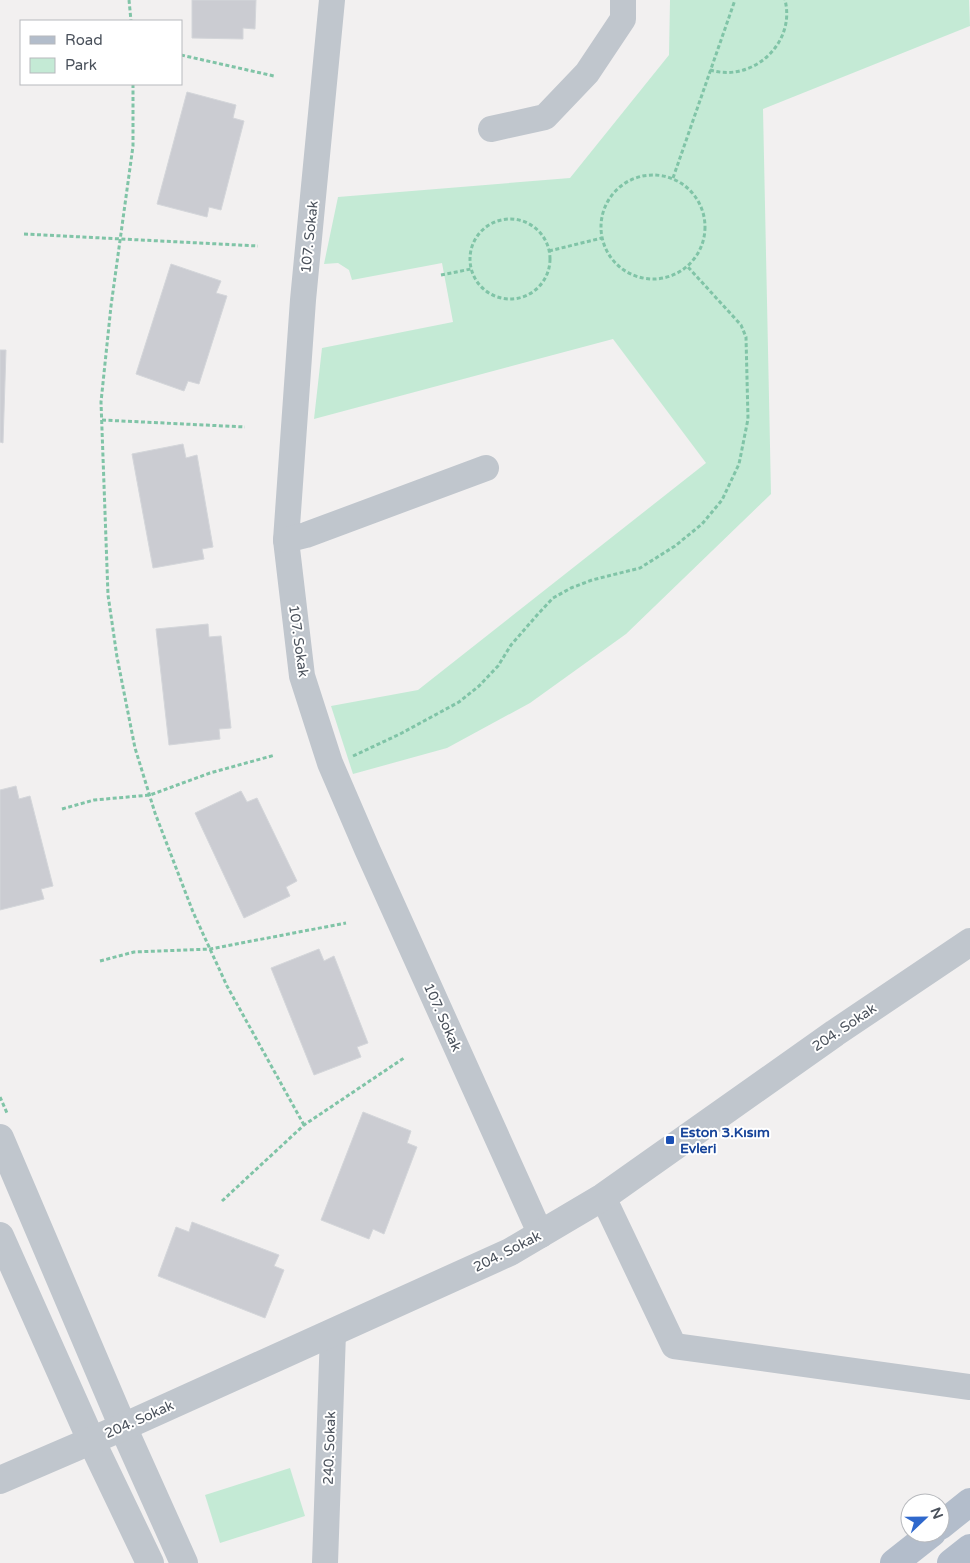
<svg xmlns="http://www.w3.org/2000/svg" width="970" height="1563" viewBox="0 0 970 1563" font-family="'Varela Round',sans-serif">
<rect width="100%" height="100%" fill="#f2f0f0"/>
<g fill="#c4ead5">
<polygon points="670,0 969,0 970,26 763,109 771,494 626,634 530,703 447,748 353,774 331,706 418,690 706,463 613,339 314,419 322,348 453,322 442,263 352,280 349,270 338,263 324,264 338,197 570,178 669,55"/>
<polygon points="290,1468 305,1516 220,1543 205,1495"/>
</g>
<g fill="#cbccd2" stroke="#d4d6da">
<polygon points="192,0 256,0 255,29 243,28 243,39 192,38"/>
<polygon points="187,92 236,105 233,118 244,121 221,210 209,207 207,217 157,204"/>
<polygon points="171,264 221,281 216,293 227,296 199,384 188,381 184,391 136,374"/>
<polygon points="0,350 6,350 3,443 0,442"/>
<polygon points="183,444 186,458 197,455 213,547 202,549 204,559 153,568 132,454"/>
<polygon points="208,624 209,637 221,636 231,728 219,729 220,739 169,745 156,629"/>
<polygon points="16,786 19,799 30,796 53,886 41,889 44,899 0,910 0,790"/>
<polygon points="241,791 247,802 257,798 297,881 286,887 290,896 244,918 195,813"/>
<polygon points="319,949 324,961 334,956 368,1043 357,1047 361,1057 314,1075 271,968"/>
<polygon points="363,1112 411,1131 407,1143 417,1147 384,1234 373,1229 369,1239 321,1220"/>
<polygon points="192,1222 279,1255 274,1266 284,1270 265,1318 158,1276 176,1227 189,1232"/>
</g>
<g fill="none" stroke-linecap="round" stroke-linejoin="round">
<g stroke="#80c4a7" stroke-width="3" stroke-dasharray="4 2.5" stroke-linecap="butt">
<polyline points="129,0 131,21"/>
<polyline points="181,55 274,76"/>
<path d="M710,70C753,83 796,43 785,0"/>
<polyline points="133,84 133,146 111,306 101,402 108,595 117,657 135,748 155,813 193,912 227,986 304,1125"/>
<circle cx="653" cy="227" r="52"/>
<polyline points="673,178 735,0"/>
<circle cx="510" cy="259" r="40"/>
<polyline points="24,234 258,246"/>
<polyline points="549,251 602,238"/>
<polyline points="441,275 471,269"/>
<polyline points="102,420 245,427"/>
<polyline points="353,756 400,734 459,702 479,686 498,666 511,645 538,614 553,598 571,588 592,580 640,568 675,546 702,524 722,500 739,464 748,419 746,337 741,325 688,267"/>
<polyline points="62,809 94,800 150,795 210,773 275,755"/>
<polyline points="100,961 134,952 210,949 346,923"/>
<polyline points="0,1097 7,1113"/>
<polyline points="222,1201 304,1125 404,1058"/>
</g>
<g stroke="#c0c6cd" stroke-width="26">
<polyline points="332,0 303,300 286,540 302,676 330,763 367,849 541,1235"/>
<polyline points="491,129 545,117 587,73 623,19 623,0"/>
<polyline points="286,540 306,535 486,468"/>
<polyline points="603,1197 674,1346 970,1387"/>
<polyline points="325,1563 333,1333"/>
</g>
<g stroke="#c0c6cd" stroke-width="28">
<polyline points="0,1138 123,1427 184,1563"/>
<polyline points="0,1236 91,1440 150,1563"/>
<polyline points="0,1480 123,1427 510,1252 603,1197 835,1033 970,942"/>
</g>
<g stroke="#b3bdcb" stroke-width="28">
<polyline points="940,1526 970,1502"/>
<polyline points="894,1563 932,1533"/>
<polyline points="951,1563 970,1548"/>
</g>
</g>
<rect fill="#1a4fb4" stroke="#fff" stroke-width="2" x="665" y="1135" width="10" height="10" rx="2.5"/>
<g text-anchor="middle" stroke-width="4" stroke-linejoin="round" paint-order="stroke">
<g font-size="14" fill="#4a515b" stroke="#fff">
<text transform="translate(309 237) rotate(-84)" y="5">107. Sokak</text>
<text transform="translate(299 641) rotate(82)" y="5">107. Sokak</text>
<text transform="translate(443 1017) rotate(66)" y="5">107. Sokak</text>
<text transform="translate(844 1027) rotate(-34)" y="5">204. Sokak</text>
<text transform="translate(507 1251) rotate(-27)" y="5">204. Sokak</text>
<text transform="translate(139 1419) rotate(-24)" y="5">204. Sokak</text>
<text transform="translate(329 1448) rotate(-88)" y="5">240. Sokak</text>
</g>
<g font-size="14" font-weight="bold" fill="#164399" stroke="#fff" text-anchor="start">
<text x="680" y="1137">Eston 3.Kısım<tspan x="680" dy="16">Evleri</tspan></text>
</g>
</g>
<rect x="20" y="20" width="162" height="65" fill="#ffffff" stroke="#b7b9bd"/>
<rect x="30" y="36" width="25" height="8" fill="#b3bdcb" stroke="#b7b9bd"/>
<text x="65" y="45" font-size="15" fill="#4a515b">Road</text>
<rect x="30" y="58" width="25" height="15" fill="#c4ead5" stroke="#b7b9bd"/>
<text x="65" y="70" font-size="15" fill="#4a515b">Park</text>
<g transform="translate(925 1518) rotate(68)"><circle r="24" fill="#ffffff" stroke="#b7b9bd"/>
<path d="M0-4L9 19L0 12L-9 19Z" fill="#2f68cc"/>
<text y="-8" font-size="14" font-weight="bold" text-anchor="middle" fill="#4a515b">N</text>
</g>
</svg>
